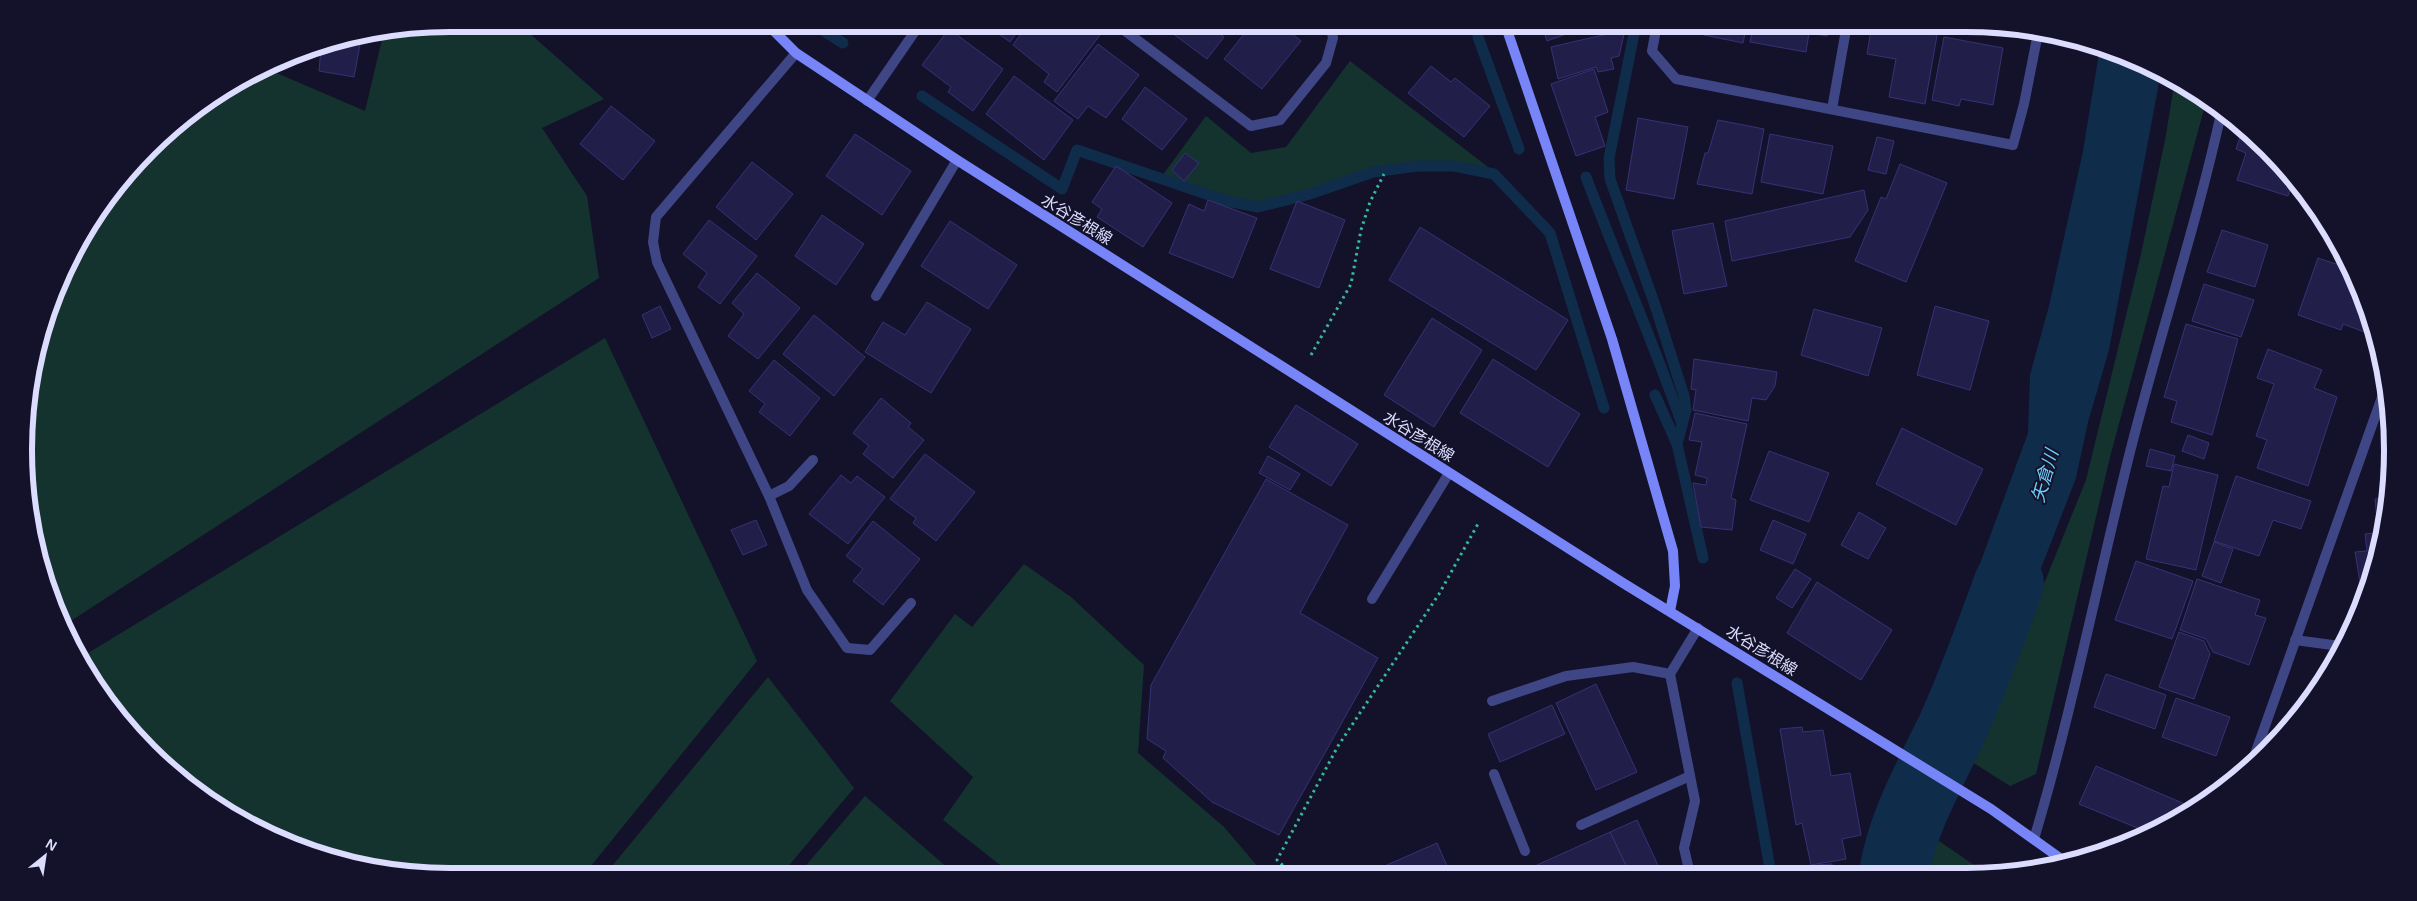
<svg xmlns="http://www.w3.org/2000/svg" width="2417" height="901" viewBox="0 0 2417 901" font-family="Helvetica,'Noto Sans JP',sans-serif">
<rect width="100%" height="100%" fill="#13122a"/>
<g fill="#15332e">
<polygon points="451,24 519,24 604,99 542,128 587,196 599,278 63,626 56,614 32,534 27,395 46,314 81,237 169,129 237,81 265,68 365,111 383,35"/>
<polygon points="1350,61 1492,170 1451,162 1415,162 1372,170 1260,204 1228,197 1162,176 1206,116 1251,153 1286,147"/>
<polygon points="2175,80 2206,99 2204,109 2110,457 2036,774 2010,786 1972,762 2086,480 2141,254 2165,140"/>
<polygon points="605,338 757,661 582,877 451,877 340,863 261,833 191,789 96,687 80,658"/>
<polygon points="1024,564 1071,597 1144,665 1138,753 1224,827 1265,875 1014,876 943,820 973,777 890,701 955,614 972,627"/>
<polygon points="768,677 854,788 780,876 603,877"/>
<polygon points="865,796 957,876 797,876"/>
<polygon points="1894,810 1984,872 1984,874 1886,874"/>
</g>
<polygon fill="#0f2d4b" points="2100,47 2161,72 2109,350 2088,422 2076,478 1983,718 1963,610 2028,433 2030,375 2049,306 2083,151"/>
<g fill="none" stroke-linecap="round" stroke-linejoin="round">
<g stroke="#0f2d4b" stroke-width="11">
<polyline points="813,24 843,43"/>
<polyline points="1636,24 1609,158 1610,179 1655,305 1684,396 1686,410 1677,444 1703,558"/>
<polyline points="1478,37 1519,149"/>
<polyline points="922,96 1062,189 1077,150 1227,201 1258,207 1310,194 1373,172 1417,166 1454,166 1494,174 1550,233 1604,408"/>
<path d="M1586,177C1617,259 1653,341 1682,424"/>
<polyline points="1655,395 1677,444"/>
<polyline points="1737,683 1771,874"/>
</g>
<path stroke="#0f2d4b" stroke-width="70" d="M1894,874C1902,821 1933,770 1955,722C1975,677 1992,630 2009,583"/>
</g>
<g fill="#211f4a" stroke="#363275">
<polygon points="985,24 1023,24 1010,42"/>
<polygon points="1028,24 1076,24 1084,29 1087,26 1100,35 1057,92 1044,82 1049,74 1013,45"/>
<polygon points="1160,24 1207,24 1224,37 1207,59"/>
<polygon points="1252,24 1280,24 1301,41 1262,89 1224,59"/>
<polygon points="1541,24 1591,24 1591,25 1547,41"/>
<polygon points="1707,24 1747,24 1743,43 1704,35"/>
<polygon points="1754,24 1829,24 1827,36 1809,33 1806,52 1750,42"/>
<polygon points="1872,24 1939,24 1925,104 1889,97 1896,59 1867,54"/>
<polygon points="949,29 1003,69 973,111 948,92 951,87 922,65"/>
<polygon points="1625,30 1619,56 1611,58 1614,69 1598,72 1596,67 1558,79 1551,47"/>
<polygon points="1944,37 2003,48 1993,105 1961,99 1959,106 1932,100"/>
<polygon points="361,39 354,77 319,71 321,49 314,46"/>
<polygon points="1098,44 1139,75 1106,118 1088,106 1078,119 1054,101"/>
<polygon points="1431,66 1451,82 1455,78 1490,106 1464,137 1408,93"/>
<polygon points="1594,69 1608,112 1595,117 1605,146 1576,156 1551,84"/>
<polygon points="1014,76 1073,120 1044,160 986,114"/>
<polygon points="1145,87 1187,119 1162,150 1122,119"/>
<polygon points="611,106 655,141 623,180 580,144"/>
<polygon points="1638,118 1688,127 1674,199 1626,190"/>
<polygon points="1718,120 1764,129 1752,194 1697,184 1705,153 1708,153"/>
<polygon points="2243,128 2293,178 2288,196 2237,180 2246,153 2236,149"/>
<polygon points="855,134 911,171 882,215 826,176"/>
<polygon points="1770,134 1833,146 1823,194 1761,182"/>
<polygon points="1877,137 1894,141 1886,174 1868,170"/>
<polygon points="1185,153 1199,163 1184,181 1172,170"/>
<polygon points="752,162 793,194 756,240 716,207"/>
<polygon points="1900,164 1947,183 1906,282 1855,261 1881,197 1886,199"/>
<polygon points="1116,166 1172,203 1143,247 1097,217 1102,209 1092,202"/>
<polygon points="1864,190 1868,210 1850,237 1732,261 1725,221"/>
<polygon points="1208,200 1257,218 1233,278 1169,253 1189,204 1204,211"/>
<polygon points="1297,201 1345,220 1319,288 1270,269"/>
<polygon points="822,215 864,244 836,285 795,256"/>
<polygon points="709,220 757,256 720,304 698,287 707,273 683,254"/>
<polygon points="950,221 1017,265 988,309 921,266"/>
<polygon points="1713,223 1727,286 1684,294 1672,231"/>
<polygon points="1420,227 1568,320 1536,370 1389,280"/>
<polygon points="2222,230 2268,245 2255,287 2207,272"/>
<polygon points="2318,258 2351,269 2371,314 2375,336 2343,324 2341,330 2298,315"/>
<polygon points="757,273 800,308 758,359 728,336 744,314 732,303"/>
<polygon points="2204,284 2254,300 2241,337 2192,321"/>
<polygon points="927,302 971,329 931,393 865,352 883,322 905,335"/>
<polygon points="660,306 671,329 652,338 642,315"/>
<polygon points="1935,306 1989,321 1970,390 1917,375"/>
<polygon points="1814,309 1882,328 1868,376 1801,355"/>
<polygon points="814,315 865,357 834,396 783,354"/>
<polygon points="1432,318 1482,350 1434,427 1384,395"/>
<polygon points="2186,324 2238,339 2212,435 2171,422 2177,401 2164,397"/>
<polygon points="2268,349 2322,370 2314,388 2337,397 2308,486 2257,468 2267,440 2256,436 2274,384 2257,378"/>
<polygon points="1493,359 1580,414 1548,467 1460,413"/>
<polygon points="1694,359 1777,372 1775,386 1766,400 1752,398 1748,421 1693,410 1696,390 1691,389"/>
<polygon points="774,360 820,398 790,436 759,412 765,404 749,391"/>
<polygon points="881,398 911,423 908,427 924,440 893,478 863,454 869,446 853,433"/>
<polygon points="1296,405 1358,444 1331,486 1269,447"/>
<polygon points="1695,413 1747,424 1731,498 1736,500 1732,530 1701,527 1693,483 1706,485 1707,478 1695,475 1702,442 1689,440"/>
<polygon points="1902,428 1983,469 1956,525 1876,484"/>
<polygon points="2188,435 2209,443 2204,459 2182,451"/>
<polygon points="2150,449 2175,456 2171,471 2146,466"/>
<polygon points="1769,451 1829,473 1809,522 1750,500"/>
<polygon points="925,454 975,492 936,541 913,523 916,518 890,499"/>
<polygon points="1268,456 1300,474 1290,490 1259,473"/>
<polygon points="2174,464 2218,475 2196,570 2146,559 2163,486 2169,487"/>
<polygon points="841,475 851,483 857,476 885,497 848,544 809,514"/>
<polygon points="2236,476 2311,501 2301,529 2273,520 2259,556 2214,541"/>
<polygon points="1266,479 1348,525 1300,613 1378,658 1279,835 1212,802 1163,758 1166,751 1147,739 1151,685"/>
<polygon points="2389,497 2384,529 2378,530 2375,499"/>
<polygon points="1859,512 1886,528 1868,559 1841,545"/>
<polygon points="756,520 767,545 743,555 731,530"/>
<polygon points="1773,520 1806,534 1793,564 1760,550"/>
<polygon points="873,521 920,559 883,605 853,581 863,569 846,556"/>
<polygon points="2384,532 2379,561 2367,588 2361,588 2355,552 2367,551 2365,534"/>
<polygon points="2214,542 2233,549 2221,583 2202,576"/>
<polygon points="2136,561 2193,581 2172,639 2115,620"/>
<polygon points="1795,569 1811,579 1792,608 1776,598"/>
<polygon points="2197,579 2260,600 2255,615 2266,618 2249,665 2213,652 2206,639 2180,630"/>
<polygon points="1817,582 1892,630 1861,680 1787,633"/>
<polygon points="2179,632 2204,641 2210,654 2194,699 2159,687"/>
<polygon points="2106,674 2166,695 2155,729 2094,707"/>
<polygon points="1596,684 1637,772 1596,790 1556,703"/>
<polygon points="2176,698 2230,717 2216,756 2162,737"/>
<polygon points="1552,705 1565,734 1500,762 1488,734"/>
<polygon points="1802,727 1803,732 1823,730 1831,776 1850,773 1861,835 1842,839 1846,859 1811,865 1802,823 1796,825 1780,729"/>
<polygon points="2096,766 2194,808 2152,834 2079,804"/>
<polygon points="1637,820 1662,874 1630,874 1610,832"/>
<polygon points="1610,832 1630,874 1515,875"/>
<polygon points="1437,843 1451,875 1364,875"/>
<polygon points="1832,864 1832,874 1799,874 1799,866"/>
</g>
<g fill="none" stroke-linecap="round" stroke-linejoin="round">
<g stroke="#36b79e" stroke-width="3" stroke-dasharray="2.5 4" stroke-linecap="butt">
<polyline points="1356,29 1362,24"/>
<polyline points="1311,355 1351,284 1361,230 1370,202 1384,174"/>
<polyline points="1287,875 1289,871 1277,860 1338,746 1439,594 1479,522"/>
</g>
<g stroke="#3f4686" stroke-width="10">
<polyline points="1372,599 1449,473"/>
<polyline points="1492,701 1566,676 1633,667 1670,674"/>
<polyline points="1494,774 1525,851"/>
<polyline points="1581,825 1690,776"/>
<polyline points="1690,874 1684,848 1695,801 1670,674 1698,628"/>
</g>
<g stroke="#3f4686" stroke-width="10">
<polyline points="1116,24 1251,126 1280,120 1326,63 1333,38 1330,24"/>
<polyline points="1657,24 1652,51 1676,79 2013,145 2024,104 2038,33"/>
<polyline points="796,53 656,217 653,242 657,262 769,496 807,590 847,648 870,650 911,603"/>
<polyline points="867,101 920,24"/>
<polyline points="1832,109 1847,24"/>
<polyline points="876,296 957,160"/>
<polyline points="769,496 789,486 813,460"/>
<polyline points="2295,640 2340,646"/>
<polyline points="2249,771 2387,383"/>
<path d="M2034,839C2071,715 2096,589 2127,464C2156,345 2196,229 2222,109"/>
</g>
<g stroke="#7785f9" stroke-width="10">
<polyline points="767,24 796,53 957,160 1623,583 1991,809 2064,861"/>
<polyline points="1505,24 1612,339 1673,551 1675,586 1670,611"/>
</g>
</g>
<g text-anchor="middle" stroke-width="4" stroke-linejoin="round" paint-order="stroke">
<g font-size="16" fill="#dcddfe" stroke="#13122a">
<text transform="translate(1077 219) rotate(32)" y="6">水谷彦根線</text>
<text transform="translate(1419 436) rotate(32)" y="6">水谷彦根線</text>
<text transform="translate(1762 650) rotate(32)" y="6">水谷彦根線</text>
</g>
<g font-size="18" font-style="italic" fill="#6eccf9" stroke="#13122a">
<text transform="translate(2045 476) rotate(-74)" y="6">矢倉川</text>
</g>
</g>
<path d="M0 0H2417V901H0ZM450 32H1966A418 418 0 0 1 2384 450V450A418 418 0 0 1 1966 868H450A418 418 0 0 1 32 450V450A418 418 0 0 1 450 32Z" fill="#13122a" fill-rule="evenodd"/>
<path fill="none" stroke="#dcddfe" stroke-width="6" d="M450 32H1966A418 418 0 0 1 2384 450V450A418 418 0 0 1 1966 868H450A418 418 0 0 1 32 450V450A418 418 0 0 1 450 32Z"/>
<g transform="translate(45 856) rotate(30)" stroke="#13122a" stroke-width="4" paint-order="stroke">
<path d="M0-4L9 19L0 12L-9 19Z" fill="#dcddfe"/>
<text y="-8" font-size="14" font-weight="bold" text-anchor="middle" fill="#dcddfe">N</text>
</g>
</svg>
